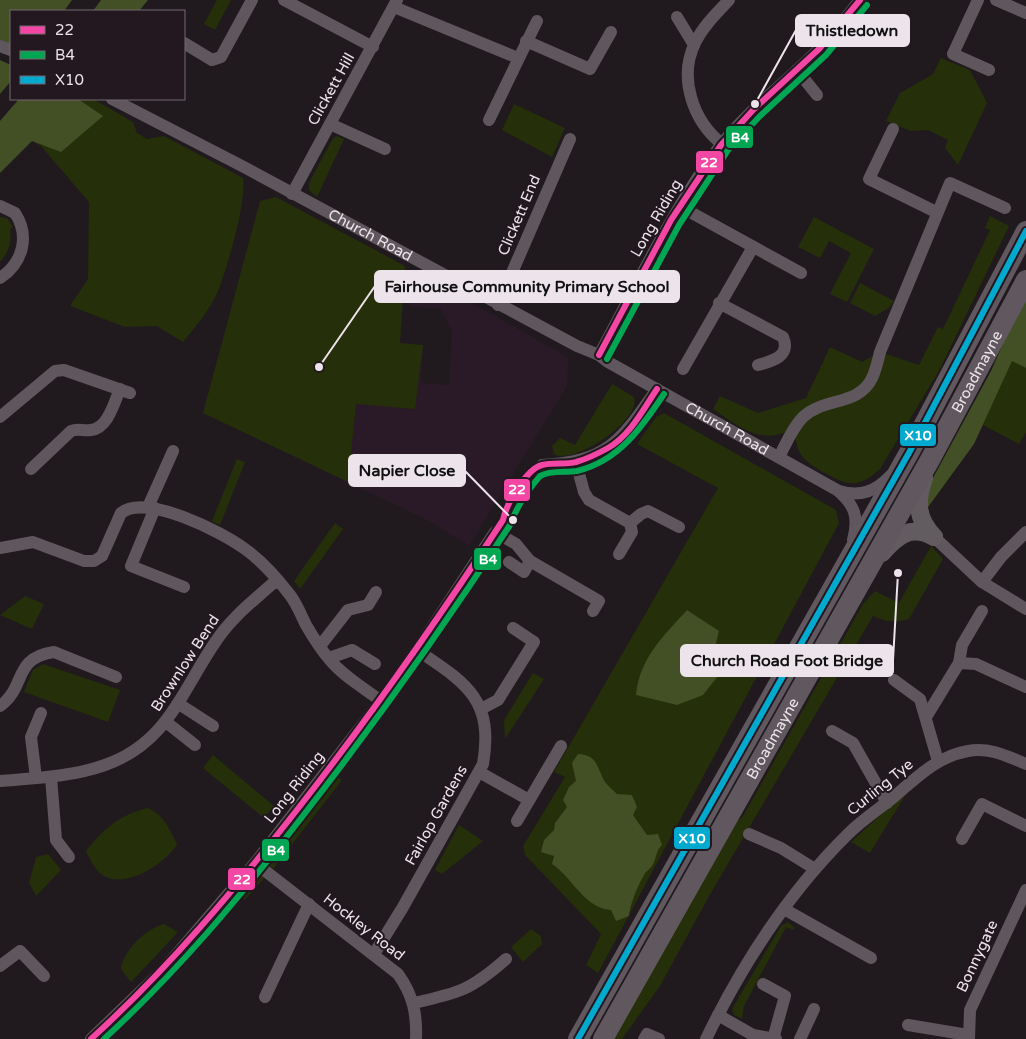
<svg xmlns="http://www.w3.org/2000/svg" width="1026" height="1039" viewBox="0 0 1026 1039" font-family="'Varela Round',sans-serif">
<rect width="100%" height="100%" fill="#201a1f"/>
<polygon fill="#2a1a27" points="276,197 405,266 400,343 423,345 421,383 449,385 452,330 440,308 409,307 413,270 568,357 567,386 469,546 431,522 203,413 260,201"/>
<g fill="#252f09">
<polygon points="217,0 231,0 215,30 204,24"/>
<polygon points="941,58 970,70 987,103 958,165 945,148 948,140 928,130 911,131 886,121 900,93 933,74"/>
<path d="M21,99H93L133,122L137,133L147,139L164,136L243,178C247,201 227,268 218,291C210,310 196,326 183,342L157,326L125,327L70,306L88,279L89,202L41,146L1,124Z"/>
<polygon points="514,104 565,128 552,157 502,130"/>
<polygon points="336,136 344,139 317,197 309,190 309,183 332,140"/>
<polygon points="276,197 405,266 400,343 423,345 415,409 356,404 348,482 203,413 260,201"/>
<path d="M990,216L1009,226L940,369L880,469C857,490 846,485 821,471C814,466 804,461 800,453C797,448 796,440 795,435L788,431C759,445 737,425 713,409L720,396L758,413L806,398L830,347L862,362L880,352L919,365L938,327L943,329L990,230L985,228Z"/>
<path d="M0,217L7,218L13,227L10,229C12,241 9,252 0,262Z"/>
<polygon points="814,217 874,249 847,302 830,294 851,253 829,241 820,258 798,247"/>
<polygon points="860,283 894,301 889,308 875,316 850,303"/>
<polygon points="1012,360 1026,368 1026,432 1019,444 981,424"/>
<path d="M612,384L634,397C642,420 573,466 554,454L552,446L560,438L575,445Z"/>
<polygon points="664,413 836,510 839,523 598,973 586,965 601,934 525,855 523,846 565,777 554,772 718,488 637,444 656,417"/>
<polygon points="237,459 245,462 220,525 212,521"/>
<polygon points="335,523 343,529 300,589 294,581"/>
<path d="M931,546L943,559L909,619C894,623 887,622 873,616L708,898L660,986L622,1039H608L725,833L743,816L863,604L875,591L899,603Z"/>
<polygon points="25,596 44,604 32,629 0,615"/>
<polygon points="43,664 120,690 108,722 24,692 33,670"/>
<polygon points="533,673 544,679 505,739 504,720"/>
<polygon points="213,755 274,806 264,818 203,768"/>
<polygon points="334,774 342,780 273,869 268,864 270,855"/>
<polygon points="909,789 870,853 851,842"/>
<path d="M148,808C164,815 169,828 177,844C166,863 127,889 104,876C95,871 90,859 86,851C103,829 121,814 148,808Z"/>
<polygon points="459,825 483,841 442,874 435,870"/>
<polygon points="48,854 61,870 36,896 29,883 36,857"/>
<polygon points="257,874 265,877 245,900 237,894 250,877"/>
<polygon points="788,922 795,928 793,930 786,927 744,1006 742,1019 734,1015 732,1009 781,926"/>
<path d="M164,924L178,932L131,982L121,969C124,949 146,929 164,924Z"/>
<polygon points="531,929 541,936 542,944 523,962 511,947"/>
</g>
<g fill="#434f25">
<polygon points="0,0 72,0 64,11 11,11 11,44 0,40"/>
<polygon points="101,0 148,0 139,11 93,11"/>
<polygon points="0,60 11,65 11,81 0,94"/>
<polygon points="19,99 78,99 103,116 61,152 32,141 0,173 0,121"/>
<polygon points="1026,291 1026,368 1012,361 974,444 923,514 927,489 991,371"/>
<path d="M687,610L719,631L716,643L722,658L718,676L703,695L677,705L636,695C640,657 663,637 687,610Z"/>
<path d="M578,754C595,755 596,763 602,776C604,783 612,789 617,794L632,795L637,807L633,815L647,835L658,834L662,845C655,852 657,858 652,866C650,869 646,871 644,875C638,885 630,904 629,916L616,921L611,910C584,908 573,878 552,864L554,856L541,852L544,840L554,830L555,823L567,807L563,800L569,787L576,781L572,763Z"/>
</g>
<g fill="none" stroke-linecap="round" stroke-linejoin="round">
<g stroke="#5f575d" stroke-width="12">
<polyline points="284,0 373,47"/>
<polyline points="978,0 953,54 989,70"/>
<polyline points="996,0 1026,13"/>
<polyline points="394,7 518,58"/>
<polyline points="854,8 873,35"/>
<polyline points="677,17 694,45"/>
<polyline points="526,41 590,69 611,32"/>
<polyline points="184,43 212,60 221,57 252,0"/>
<polyline points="0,46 11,50"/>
<polyline points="797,70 817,95"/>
<path id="s1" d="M112,99L242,166L577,346L599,355L608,362L837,490C855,505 859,517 853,540"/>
<polyline points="489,120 537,21"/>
<polyline points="330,124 385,149"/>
<polyline points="893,129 869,179 936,212"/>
<path d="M722,144C693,121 678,78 695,43C703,26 717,13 729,0"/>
<polyline points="292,194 397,0"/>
<path d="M0,206L15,213C30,236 23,263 0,278"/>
<polyline points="681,207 801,273"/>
<path d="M719,303L783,337C791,356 773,361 758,365"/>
<polyline points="498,305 570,139"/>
<path d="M599,355C637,286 673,207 721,145C748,111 782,85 813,55C830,38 845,19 860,0"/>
<polyline points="683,369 753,247"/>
<polyline points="0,417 55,371 64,370 130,393"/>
<path d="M779,457C786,444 792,428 803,417C824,397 859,406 872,378C876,370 878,360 880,352L950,183L1005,208"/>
<polyline points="576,462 584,492 589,500 630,523 641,514 648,511 679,527"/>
<path d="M542,465C608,462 621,440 657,389"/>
<path d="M31,469L71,431C78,428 83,431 91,430C108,428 114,403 120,389"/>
<path d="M839,491C860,497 875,492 890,476"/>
<polyline points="148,507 173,451"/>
<polyline points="155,508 131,566 184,587"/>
<polyline points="934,537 982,582 1026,609"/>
<path d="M0,548L33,542L84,561H94L102,556L121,513C146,493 222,532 245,549C262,561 277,578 290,595C297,604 301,615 306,625C313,637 321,650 330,660C343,676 364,688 381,701"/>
<polyline points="619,554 632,532 630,523"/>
<polyline points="509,562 524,572 530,561"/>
<polyline points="982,582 1001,557 1026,532"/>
<polyline points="320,646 348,610 368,605 376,592"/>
<polyline points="329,658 352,650 375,664"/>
<polyline points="959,663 976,664 1026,687"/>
<polyline points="894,680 920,699 938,761"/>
<polyline points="179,704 213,726"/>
<path d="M0,706C27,687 12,658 54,652L116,677"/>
<polyline points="481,709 498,700 534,642 513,628"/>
<polyline points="926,717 959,663 962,645 982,611"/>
<polyline points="166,722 195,745"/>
<polyline points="832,731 853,743 887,803"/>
<polyline points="479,772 529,800"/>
<polyline points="51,777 56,840 69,857"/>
<polyline points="36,778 31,737 41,713"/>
<path d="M0,781C35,778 71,777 105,765C168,743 182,690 216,641C231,618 252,602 272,584L279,582"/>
<polyline points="517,821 561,746"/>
<polyline points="749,834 781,848 815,869"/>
<polyline points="962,839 982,804 1026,826"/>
<path d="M255,863L398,974C413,995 417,1014 416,1039"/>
<polyline points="784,909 871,958"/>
<path d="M374,954L403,907L483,764C494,699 466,683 417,650"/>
<polyline points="0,966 20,951 44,976"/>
<polyline points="763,984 785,996 773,1039"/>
<polyline points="265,997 309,904"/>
<path d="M414,1003C459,993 471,990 506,959"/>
<polyline points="718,1015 753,1035 776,1039"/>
<polyline points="908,1025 968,1035"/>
<polyline points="91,1039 164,969 255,863 381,701 417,650 495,532 516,544 530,561 599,601 593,611"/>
<polyline points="644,1039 647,1034 659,1039"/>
<path d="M706,1039C742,965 789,892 848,834C862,820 879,809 895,796C917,777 938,756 968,751C989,747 1007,756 1026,764"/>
<polyline points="800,1039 814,1009"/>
<polyline points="969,1039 970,1010 1026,890"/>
</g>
<g stroke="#625b60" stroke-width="18">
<path d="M924,478C916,501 916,518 934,537"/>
<path d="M882,553C897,536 911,524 934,537"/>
</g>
<g stroke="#61585f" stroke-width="20">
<polyline points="578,1039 910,451 1026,231"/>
<path id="s2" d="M603,1039L931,458L1026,280"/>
</g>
<g stroke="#231720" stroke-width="10">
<g id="bus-1">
<polyline points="599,355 671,220 721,145 754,109 819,49 860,0"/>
<path d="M91,1039C169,968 235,889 300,806C372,714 439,618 503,520C506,505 526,469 542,465C553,462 566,465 576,462C587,459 599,453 608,448C630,436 644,408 657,389"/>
</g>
</g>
<g stroke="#231720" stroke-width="10">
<g id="bus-2">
<polyline points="607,359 679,225 728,150 760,116 826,55 867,5"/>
<path d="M104,1039C178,971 241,896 302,817C376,722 445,625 510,525C517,506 527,491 540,476C551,470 565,473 577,471C619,461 642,427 664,394"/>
</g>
</g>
<g stroke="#231720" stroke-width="10">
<polyline id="bus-3" points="578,1039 910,451 1026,231"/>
</g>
<use href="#bus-1" stroke="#f346a5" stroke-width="6"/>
<use href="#bus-2" stroke="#00a651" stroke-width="6"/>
<use href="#bus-3" stroke="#00a9ce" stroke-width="6"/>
</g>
<g text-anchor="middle" stroke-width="4" stroke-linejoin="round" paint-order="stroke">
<g font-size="15" fill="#ede4eb" stroke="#231720">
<text transform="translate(331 89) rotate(-61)" y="5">Clickett Hill</text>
<text transform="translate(519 215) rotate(-67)" y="5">Clickett End</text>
<text transform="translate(656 218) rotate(-60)" y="5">Long Riding</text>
<text dy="5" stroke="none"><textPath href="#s1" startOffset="292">Church Road</textPath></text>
<text dy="5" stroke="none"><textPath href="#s2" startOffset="765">Broadmayne</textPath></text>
<text dy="5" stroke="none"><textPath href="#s1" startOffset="698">Church Road</textPath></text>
<text transform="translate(185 663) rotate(-57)" y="5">Brownlow Bend</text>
<text dy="5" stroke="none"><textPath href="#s2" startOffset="345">Broadmayne</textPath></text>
<text transform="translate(294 787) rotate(-52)" y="5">Long Riding</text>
<text transform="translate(880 787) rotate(-39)" y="5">Curling Tye</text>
<text transform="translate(436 815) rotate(-61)" y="5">Fairlop Gardens</text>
<text transform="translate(364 927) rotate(38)" y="5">Hockley Road</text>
<text transform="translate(977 956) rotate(-65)" y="5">Bonnygate</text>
</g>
</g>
<path fill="none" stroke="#ede4eb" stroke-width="2" d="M755 104L796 30M319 367L375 286M513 520L465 471M898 573L893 660"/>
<g fill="#ede4eb" stroke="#231720" stroke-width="2">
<circle cx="755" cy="104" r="5"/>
<circle cx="319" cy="367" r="5"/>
<circle cx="513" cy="520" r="5"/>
<circle cx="898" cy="573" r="5"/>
</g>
<g fill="#ede4eb" stroke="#ede4eb" stroke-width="2">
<rect x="796" y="15" width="113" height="31" rx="5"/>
<rect x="375" y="271" width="304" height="31" rx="5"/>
<rect x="349" y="455" width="116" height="31" rx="5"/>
<rect x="681" y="645" width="212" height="31" rx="5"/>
</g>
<g font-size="16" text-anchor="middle" font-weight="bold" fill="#111">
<text x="852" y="36">Thistledown</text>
<text x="527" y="292">Fairhouse Community Primary School</text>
<text x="407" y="476">Napier Close</text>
<text x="787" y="666">Church Road Foot Bridge</text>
</g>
<g stroke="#231720" stroke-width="2">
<rect x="725" y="125" width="29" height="24" rx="5" fill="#00a651"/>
<rect x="695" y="150" width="29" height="24" rx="5" fill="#f346a5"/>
<rect x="899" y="423" width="38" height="24" rx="5" fill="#00a9ce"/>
<rect x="503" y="478" width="28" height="24" rx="5" fill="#f346a5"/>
<rect x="473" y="547" width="29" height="24" rx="5" fill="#00a651"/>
<rect x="673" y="826" width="38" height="24" rx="5" fill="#00a9ce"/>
<rect x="261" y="838" width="29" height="24" rx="5" fill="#00a651"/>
<rect x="227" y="867" width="29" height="24" rx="5" fill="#f346a5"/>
</g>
<g font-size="14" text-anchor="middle" font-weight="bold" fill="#fff">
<text x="740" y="142">B4</text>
<text x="709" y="167">22</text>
<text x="918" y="440">X10</text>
<text x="517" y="494">22</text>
<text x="488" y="564">B4</text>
<text x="692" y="843">X10</text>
<text x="276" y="855">B4</text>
<text x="242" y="884">22</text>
</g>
<rect x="10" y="10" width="175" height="90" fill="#231720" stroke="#746971"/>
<rect x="20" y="26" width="25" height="8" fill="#f346a5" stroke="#746971"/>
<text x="55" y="35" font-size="15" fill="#ede4eb">22</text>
<rect x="20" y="51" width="25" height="8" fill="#00a651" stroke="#746971"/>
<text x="55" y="60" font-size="15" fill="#ede4eb">B4</text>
<rect x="20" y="76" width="25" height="8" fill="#00a9ce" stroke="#746971"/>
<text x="55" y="85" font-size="15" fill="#ede4eb">X10</text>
</svg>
